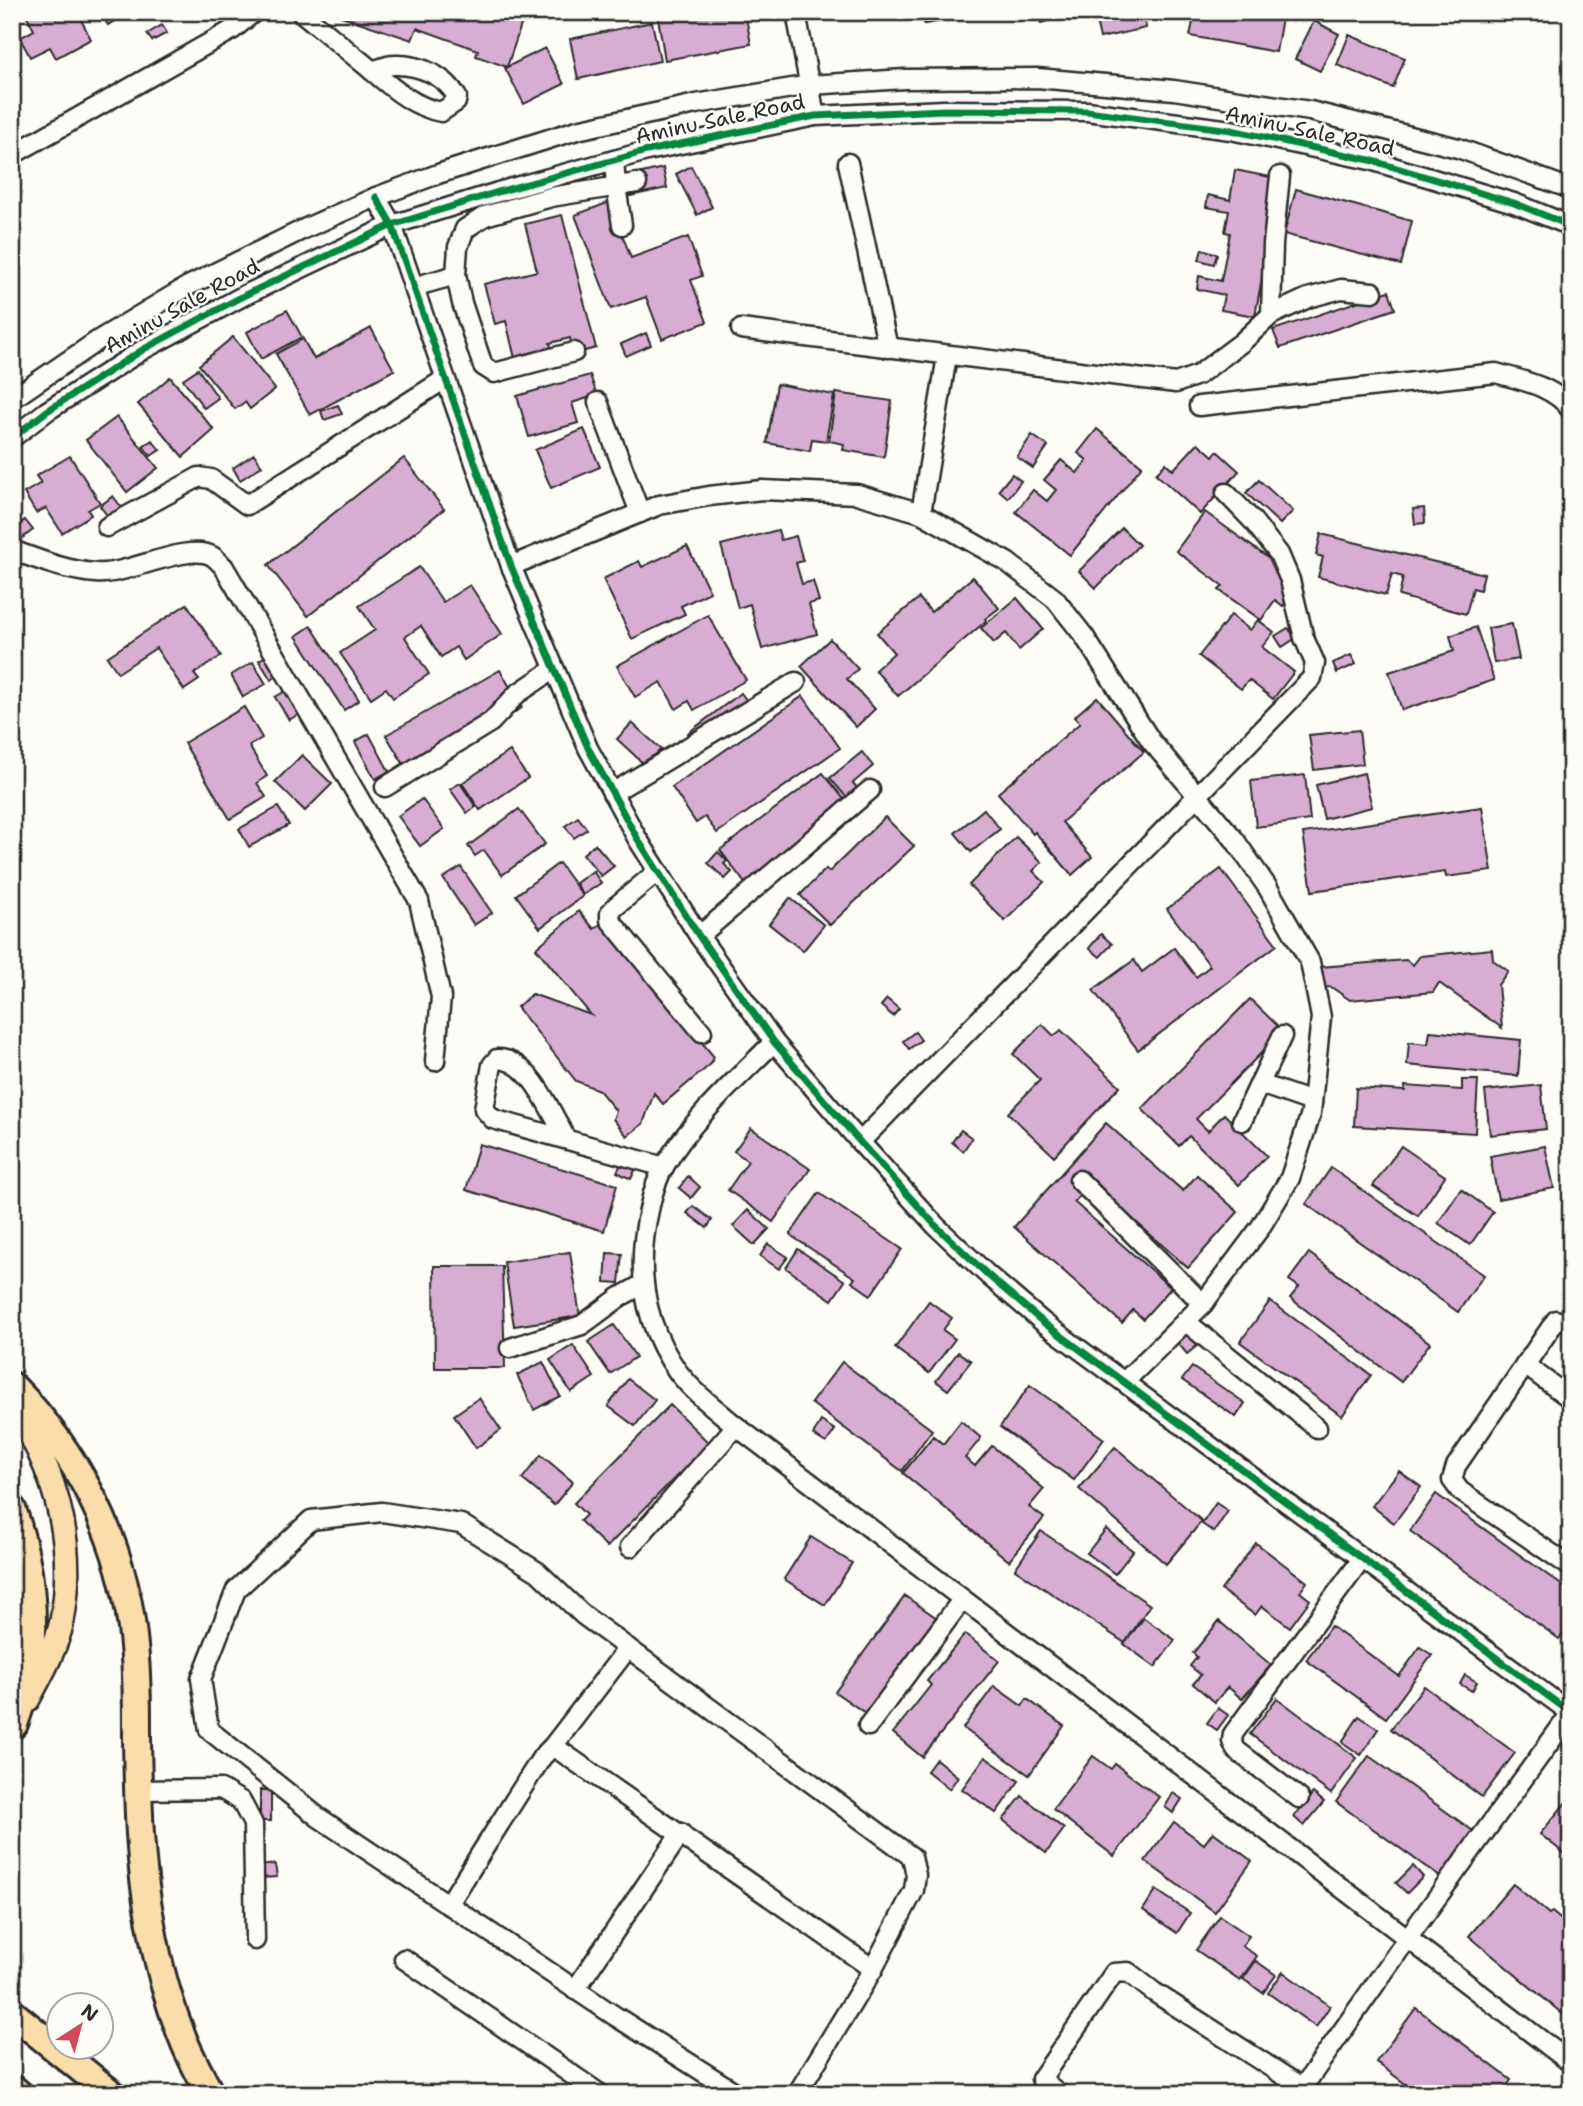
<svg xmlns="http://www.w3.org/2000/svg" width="1583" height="2106" viewBox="0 0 1583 2106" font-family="'Shantell Sans',sans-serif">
<rect width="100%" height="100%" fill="#fdfcf7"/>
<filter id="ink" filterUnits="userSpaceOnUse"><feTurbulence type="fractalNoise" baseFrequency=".0143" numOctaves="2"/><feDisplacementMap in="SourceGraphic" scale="14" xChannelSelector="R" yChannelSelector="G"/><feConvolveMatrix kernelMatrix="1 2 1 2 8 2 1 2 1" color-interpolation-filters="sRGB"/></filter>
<g filter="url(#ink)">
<g fill="#d8add2" stroke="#2b2b2b" stroke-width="2">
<polygon points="25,12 77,12 91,39 56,58 50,47 30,57 20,38 34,30"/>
<polygon points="100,12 128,12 108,25"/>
<polygon points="336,12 495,12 522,22 507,67 476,56 478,50 417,28 412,40 335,14"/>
<polygon points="657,12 745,12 751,44 665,60"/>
<polygon points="922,12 1000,12 924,24"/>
<polygon points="1038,12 1067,12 1067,15 1041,23"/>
<polygon points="1094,12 1143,12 1146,28 1100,38"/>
<polygon points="1195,12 1231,12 1230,15 1247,19 1248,12 1283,12 1276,52 1190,36"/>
<polygon points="1314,21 1339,34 1320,71 1295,59"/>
<polygon points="652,22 660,61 578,79 570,39"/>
<polygon points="162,25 167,33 152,41 147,34"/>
<polygon points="1349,35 1405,58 1393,88 1337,65"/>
<polygon points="545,48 564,84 524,104 505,68"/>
<polygon points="691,166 712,207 697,215 676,174"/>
<polygon points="663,168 667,188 630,196 625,177"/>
<polygon points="1235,170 1280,179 1255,316 1221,310 1224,295 1197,289 1199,276 1221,281 1230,233 1225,232 1229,211 1206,207 1208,195 1230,200"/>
<polygon points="1296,189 1412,221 1401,265 1284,234"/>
<polygon points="610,202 631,258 688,237 702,276 691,280 707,322 662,339 646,297 611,309 575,215"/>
<polygon points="562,215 596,348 574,354 570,338 550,343 555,362 518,371 506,321 495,324 484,284 537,271 525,224"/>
<polygon points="1202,249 1217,254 1214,264 1199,260"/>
<polygon points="1389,291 1395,309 1280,348 1273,330"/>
<polygon points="287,310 302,337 261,359 247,332"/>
<polygon points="371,328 394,370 310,415 276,354 303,339 314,359"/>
<polygon points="646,333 651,345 626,356 621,344"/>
<polygon points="233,337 275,389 250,409 245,402 235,409 199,365"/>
<polygon points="198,369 218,398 204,408 183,379"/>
<polygon points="590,375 597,395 572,403 578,423 529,437 517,396"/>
<polygon points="170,377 214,430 183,457 138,404"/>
<polygon points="777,384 834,395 826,441 812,439 810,451 767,443"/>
<polygon points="836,393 892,401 884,457 843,450 844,444 829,441"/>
<polygon points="338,405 342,414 324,420 321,411"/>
<polygon points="117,417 158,468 127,492 86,440"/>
<polygon points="584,429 600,467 551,488 535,450"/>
<polygon points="1097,429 1142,466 1070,555 1016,512 1033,490 1047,501 1056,490 1044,480 1061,460 1077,473 1087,460 1078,453"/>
<polygon points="1032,435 1048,446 1033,468 1017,457"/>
<polygon points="152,440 160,450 151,456 143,446"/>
<polygon points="1198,443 1213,456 1217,451 1239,471 1200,514 1156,474 1166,463 1173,470"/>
<polygon points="254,454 262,466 240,480 233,468"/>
<polygon points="70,456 100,503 88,510 91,515 62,533 46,508 36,513 24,493 41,483 36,476"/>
<polygon points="404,458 444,509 308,616 268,565"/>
<polygon points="1012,474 1021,481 1008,498 999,490"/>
<polygon points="1259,480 1293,511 1280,524 1246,493"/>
<polygon points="113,496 128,516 115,526 100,506"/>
<polygon points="1424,508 1425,523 1415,524 1413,509"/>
<polygon points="1205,512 1301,582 1283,606 1275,600 1261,620 1219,590 1223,586 1176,551"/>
<polygon points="25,520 33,530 21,539 13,529"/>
<polygon points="1122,528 1139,545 1096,588 1079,571"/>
<polygon points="778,530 781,540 796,536 803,561 796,563 802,584 813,581 819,601 809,604 817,634 762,649 750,604 738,608 721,545"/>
<polygon points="1321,534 1484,574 1480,590 1473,588 1466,614 1399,596 1403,577 1392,574 1386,595 1318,577 1323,557 1316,555"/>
<polygon points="687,546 710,592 681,606 685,614 632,639 603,579 639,561 642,567"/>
<polygon points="419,567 443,602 470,585 502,634 464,660 456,647 441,657 421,626 405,637 429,674 393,698 386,688 371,698 340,653 375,630 359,606"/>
<polygon points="973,577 999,608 985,619 986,621 898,696 875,670 894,653 877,633 919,598 931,612"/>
<polygon points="1017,598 1043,629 1019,650 1006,633 994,643 981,628"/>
<polygon points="187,604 221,656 194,674 199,680 184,690 156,648 118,673 107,657"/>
<polygon points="708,615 746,680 694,710 689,701 676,709 661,682 635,697 617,666"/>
<polygon points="1231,615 1250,630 1258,620 1274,632 1262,647 1294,672 1273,699 1249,680 1241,689 1199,656"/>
<polygon points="1512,624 1519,659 1494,663 1488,628"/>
<polygon points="311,626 359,700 344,710 296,636"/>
<polygon points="1476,627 1494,680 1402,710 1389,672 1454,651 1450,636"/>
<polygon points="1288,628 1296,638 1282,647 1275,636"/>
<polygon points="830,639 858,669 847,679 875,709 856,727 801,666"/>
<polygon points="269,654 281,674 271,680 259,660"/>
<polygon points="1351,655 1356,664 1337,673 1333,663"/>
<polygon points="253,662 266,684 243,697 231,675"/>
<polygon points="500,670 522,708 409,773 386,735"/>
<polygon points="291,688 304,711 289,720 275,697"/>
<polygon points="741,693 750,705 697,745 688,733"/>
<polygon points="803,696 840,748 717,833 705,817 696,823 672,787"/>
<polygon points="1097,697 1144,752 1062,822 1092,857 1072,875 1035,832 1033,834 998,793 1080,723 1074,717"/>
<polygon points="244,707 262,738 249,746 267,776 257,783 266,797 230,819 184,743"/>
<polygon points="632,723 661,749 646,766 617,739"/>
<polygon points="1359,730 1363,764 1314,770 1309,735"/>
<polygon points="369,734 389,771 375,779 355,742"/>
<polygon points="510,751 528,778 480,810 462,783"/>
<polygon points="862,752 873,766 853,783 858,789 847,798 830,778"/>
<polygon points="302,755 332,784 305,811 275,782"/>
<polygon points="823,773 847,803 750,890 720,850"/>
<polygon points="1364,773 1372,807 1324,819 1316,785"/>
<polygon points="1305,775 1310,820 1256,827 1251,781"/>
<polygon points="460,783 476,807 467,813 450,789"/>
<polygon points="422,799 444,829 420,846 398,816"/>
<polygon points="278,807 289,825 249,847 239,829"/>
<polygon points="1482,807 1492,871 1446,877 1445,872 1312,891 1303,833"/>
<polygon points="519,809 545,844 502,875 484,850 475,856 468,846"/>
<polygon points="984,809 1000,829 971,852 955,833"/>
<polygon points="578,817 587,829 574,838 565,826"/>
<polygon points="885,817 914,846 830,925 800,895 826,869 829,872"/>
<polygon points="1016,837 1042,862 1033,871 1044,882 1005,921 969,885"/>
<polygon points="595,844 614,866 601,876 583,854"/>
<polygon points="718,852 727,861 724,864 732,872 725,879 708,863"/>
<polygon points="559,863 583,896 540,928 516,895"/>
<polygon points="461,867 492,913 474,925 443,878"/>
<polygon points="1221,869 1277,945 1138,1050 1093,990 1134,960 1142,972 1174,948 1196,977 1210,966 1167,909"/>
<polygon points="593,871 601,883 583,895 576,883"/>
<polygon points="790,898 824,925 803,951 769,924"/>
<polygon points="579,911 594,929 603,922 646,974 644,979 652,982 714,1057 711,1064 663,1104 654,1093 643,1124 627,1136 613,1119 616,1111 599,1090 576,1081 517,1007 532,994 591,1015 536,948"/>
<polygon points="1101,934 1112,944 1100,957 1089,948"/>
<polygon points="1492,949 1493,960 1508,971 1498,985 1502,1028 1439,983 1433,992 1350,1000 1331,987 1322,988 1320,967 1406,960 1413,965 1420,956"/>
<polygon points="887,999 899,1009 893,1016 881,1006"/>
<polygon points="1250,999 1283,1031 1196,1119 1208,1131 1224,1114 1267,1156 1239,1185 1189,1136 1179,1146 1142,1109"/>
<polygon points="1042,1024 1054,1036 1061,1030 1120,1086 1054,1156 1008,1113 1040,1080 1013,1054"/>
<polygon points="1430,1031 1521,1040 1518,1076 1407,1065 1409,1042 1428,1044"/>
<polygon points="915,1032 921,1040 909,1049 903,1041"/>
<polygon points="1462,1080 1478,1080 1475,1133 1354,1126 1356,1088 1405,1091 1405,1086 1462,1090"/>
<polygon points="1541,1085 1546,1129 1490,1135 1485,1091"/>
<polygon points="1106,1123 1183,1191 1197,1175 1238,1212 1188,1268 1092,1183 1074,1202 1171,1288 1143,1319 1133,1310 1122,1323 1014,1227"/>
<polygon points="751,1128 810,1169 773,1222 728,1190 748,1161 734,1151"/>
<polygon points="961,1130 972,1138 963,1151 952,1142"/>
<polygon points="479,1144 617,1185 604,1231 466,1190"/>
<polygon points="1401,1146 1445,1176 1418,1216 1373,1186"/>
<polygon points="1545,1146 1554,1188 1498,1199 1490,1156"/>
<polygon points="623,1159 637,1166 631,1179 617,1172"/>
<polygon points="1331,1168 1484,1275 1458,1312 1306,1204"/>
<polygon points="688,1176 700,1187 691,1198 679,1188"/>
<polygon points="1461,1189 1493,1212 1470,1245 1438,1223"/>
<polygon points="819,1193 902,1249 871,1295 852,1282 855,1278 790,1235"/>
<polygon points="693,1206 712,1220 707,1228 687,1213"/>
<polygon points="748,1210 769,1229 754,1245 733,1226"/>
<polygon points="768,1244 788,1257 779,1269 760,1256"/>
<polygon points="798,1249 845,1281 832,1300 786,1268"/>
<polygon points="570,1252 580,1316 514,1326 504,1262"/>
<polygon points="607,1253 622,1254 619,1283 605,1282"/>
<polygon points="1309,1253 1430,1343 1401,1382 1290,1298 1299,1287 1289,1280"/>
<polygon points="434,1266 502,1266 505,1368 435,1368"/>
<polygon points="929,1301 952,1318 943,1330 955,1339 929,1373 895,1348"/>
<polygon points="1270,1301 1371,1375 1342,1416 1240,1342"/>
<polygon points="614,1325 636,1357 610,1374 588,1342"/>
<polygon points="1189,1332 1199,1344 1187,1354 1177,1342"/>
<polygon points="573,1345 594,1377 571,1392 550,1360"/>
<polygon points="958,1352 971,1361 948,1390 936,1381"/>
<polygon points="543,1362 560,1396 534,1410 517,1375"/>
<polygon points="842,1362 932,1430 902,1471 811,1403"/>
<polygon points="1192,1367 1245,1403 1236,1417 1182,1380"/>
<polygon points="628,1379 655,1400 635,1426 608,1406"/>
<polygon points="1030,1385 1104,1439 1074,1480 1000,1427"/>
<polygon points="479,1398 501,1430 476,1448 454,1415"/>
<polygon points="670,1405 709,1443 607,1547 580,1521 586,1515 574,1503"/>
<polygon points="821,1421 835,1430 826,1443 813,1435"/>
<polygon points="961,1421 981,1438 965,1458 975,1466 992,1446 1044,1489 1029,1507 1044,1518 1009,1561 903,1473 933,1436 943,1444"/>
<polygon points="1115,1447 1202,1521 1166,1564 1079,1489"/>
<polygon points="541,1455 573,1482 554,1505 522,1479"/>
<polygon points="1399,1471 1421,1487 1394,1523 1372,1506"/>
<polygon points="1436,1494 1571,1592 1571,1602 1564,1611 1571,1616 1571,1624 1559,1639 1410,1531"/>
<polygon points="1216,1503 1228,1511 1214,1532 1202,1524"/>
<polygon points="1106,1529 1133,1551 1115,1574 1087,1553"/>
<polygon points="1041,1531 1150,1605 1125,1643 1015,1569"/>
<polygon points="811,1537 852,1563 825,1605 784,1579"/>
<polygon points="1256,1543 1307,1582 1300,1592 1310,1600 1290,1627 1262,1606 1255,1615 1221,1590"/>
<polygon points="905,1596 937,1618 868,1715 835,1692"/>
<polygon points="1144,1618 1175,1640 1155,1667 1124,1644"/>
<polygon points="1219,1621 1271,1665 1242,1699 1228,1687 1215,1702 1193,1684 1201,1675 1190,1666 1197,1657 1193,1653"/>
<polygon points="1331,1626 1399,1676 1420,1647 1432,1655 1386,1718 1306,1660"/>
<polygon points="965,1634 999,1661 922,1757 893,1733 931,1685 927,1681"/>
<polygon points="1465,1675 1477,1682 1472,1691 1460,1684"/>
<polygon points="994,1686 1022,1706 1027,1699 1064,1726 1029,1775 963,1728"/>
<polygon points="1424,1686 1515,1753 1482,1797 1391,1729"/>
<polygon points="1277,1698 1357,1758 1331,1794 1250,1734"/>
<polygon points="1218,1708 1228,1715 1217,1730 1207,1723"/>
<polygon points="1359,1716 1378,1729 1361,1755 1342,1742"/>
<polygon points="1093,1756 1111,1769 1115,1764 1159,1797 1114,1856 1053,1809"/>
<polygon points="1369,1756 1473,1831 1440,1877 1336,1802"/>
<polygon points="985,1757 1019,1781 996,1813 962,1789"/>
<polygon points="936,1759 958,1777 949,1789 927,1771"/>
<rect x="260" y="1790" width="11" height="31"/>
<polygon points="1173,1793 1182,1799 1173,1813 1165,1807"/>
<polygon points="1313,1793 1324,1802 1304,1826 1294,1817"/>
<polygon points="1022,1796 1064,1829 1046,1853 1003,1820"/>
<polygon points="1571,1796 1571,1859 1540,1834"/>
<polygon points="1174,1822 1204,1844 1213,1832 1252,1861 1215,1912 1145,1861"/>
<polygon points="275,1864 277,1877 260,1878 259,1866"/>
<polygon points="1413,1866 1423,1877 1407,1893 1396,1883"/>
<polygon points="1513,1884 1549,1914 1552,1912 1571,1928 1571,2021 1469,1936"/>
<polygon points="1156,1890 1190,1913 1177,1933 1143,1910"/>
<polygon points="1220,1916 1249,1936 1242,1946 1257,1956 1240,1980 1196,1950"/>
<polygon points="1256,1961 1276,1975 1263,1993 1243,1979"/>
<polygon points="1283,1972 1330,2006 1316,2027 1268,1993"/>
<polygon points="1416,2008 1511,2080 1501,2094 1419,2094 1376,2062"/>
</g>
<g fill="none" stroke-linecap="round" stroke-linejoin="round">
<g stroke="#2b2b2b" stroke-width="23">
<g id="minor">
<path d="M301,12C322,29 343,47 364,64C386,82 411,107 441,112L456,102L457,97C446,76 419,64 394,65C387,65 379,69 372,71"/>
<polyline points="796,12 815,116"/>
<polyline points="12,155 232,30 254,12"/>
<polyline points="614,160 616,186 622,225"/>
<polyline points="848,163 888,348"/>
<polyline points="376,197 392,225 511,566 588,748 637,838 699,936 774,1042 860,1142 936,1226 989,1276 1044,1323 1571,1713"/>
<polyline points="456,275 462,303 483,366 494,373 574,352"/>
<polyline points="413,287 456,275 458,247 465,229 485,216 551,197 637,183"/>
<polyline points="1271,315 1273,244 1280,176"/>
<polyline points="741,329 1176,383 1198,375 1241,343 1271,315 1308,298 1341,289 1373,292"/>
<polyline points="12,399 100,339 188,286 306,228 376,197 438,174 577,130 696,104 810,85 905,79 1037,78 1174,90 1310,111 1458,148 1571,189"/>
<polyline points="598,402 640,513"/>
<path d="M1199,406L1496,373C1523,381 1554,386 1571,410"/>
<polyline points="12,438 47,411 144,349 245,295 392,225 498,192 647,151 815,116 944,110 1087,111 1231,130 1370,160 1514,203 1571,226"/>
<polyline points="921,513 947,356"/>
<polyline points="107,527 199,477 211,479 247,505 445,379"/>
<path d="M12,550C39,560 67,571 96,573C127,576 187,542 212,556C216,558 220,563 224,567L419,901L441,997L435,1061"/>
<polyline points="511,566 659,505 709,496 762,490 857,494 921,513 1007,562 1055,599 1084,636 1151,741 1234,839 1268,888 1310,962 1321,1017 1311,1113 1290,1178 1260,1228 1203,1304 1124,1382"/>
<polyline points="385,787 491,722 517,694 554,669"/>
<polyline points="612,793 796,682"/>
<polyline points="658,871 615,907 610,913 610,920 702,1032"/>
<polyline points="699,936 870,790"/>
<path d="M774,1042C736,1080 693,1118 665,1165C657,1178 652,1195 649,1210C636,1267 643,1323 678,1372C694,1393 716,1409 736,1426L1571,2063"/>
<polyline points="1260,1084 1312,1102"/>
<polyline points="1242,1121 1282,1036"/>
<path d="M566,1139C552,1114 530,1058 497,1059L492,1065L484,1109L493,1119L664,1167"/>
<polyline points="860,1142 1312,678 1315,663 1304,638 1290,580 1279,554 1253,521 1226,493"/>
<polyline points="1079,1180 1203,1304"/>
<polyline points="1556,1320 1456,1466 1452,1480 1460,1491 1571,1567"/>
<polyline points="1185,1321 1317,1428"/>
<polyline points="510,1348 582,1325 620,1297 643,1284"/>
<polyline points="1525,1365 1571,1399"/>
<polyline points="630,1547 736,1426"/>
<polyline points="868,1726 962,1600"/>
<polyline points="553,1746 628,1648"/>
<polyline points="138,1790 221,1789 241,1801 253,1824 255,1940"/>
<polyline points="1299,1798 1236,1750 1232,1741 1233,1734 1362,1559"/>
<polyline points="448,1905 542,1757 553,1746 873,1969"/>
<polyline points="404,1959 600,2094"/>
<polyline points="575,1990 681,1833"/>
<polyline points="738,2094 615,2016 318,1817 209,1730 201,1679 236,1590 311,1520 382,1512 461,1524 538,1572 583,1615 912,1857 916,1875 914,1890 873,1969 797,2094"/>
<polyline points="1059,2094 1041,2079 1114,1973 1128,1972 1154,1992 1303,2088"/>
<polyline points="1298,2094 1407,1939 1571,1713"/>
</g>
</g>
<g stroke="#2b2b2b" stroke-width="28">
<path id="major" d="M12,1403C55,1469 77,1542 62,1621C56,1648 41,1675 28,1699"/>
</g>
<g stroke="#2b2b2b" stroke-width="32">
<g id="highway">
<path d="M12,1386C77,1452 120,1536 132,1628C137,1665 137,1702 137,1739C138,1800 139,1864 151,1924C158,1965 170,2008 186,2046C193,2062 202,2078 210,2094"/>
<path d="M12,1509C31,1562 37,1622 28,1677C25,1693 19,1709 14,1724"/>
<polyline points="12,2013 112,2094"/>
<polyline points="12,2088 19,2094"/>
</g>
</g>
<use href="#minor" stroke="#fdfcf7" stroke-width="18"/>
<use href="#major" stroke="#faddab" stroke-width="23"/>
<use href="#highway" stroke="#faddab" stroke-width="26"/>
<g stroke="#fdfcf7" stroke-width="11">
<g id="cycleway">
<polyline points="376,197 392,225 511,566 588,748 637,838 699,936 774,1042 860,1142 936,1226 989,1276 1044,1323 1571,1713"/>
<polyline points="12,438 47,411 144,349 245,295 392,225 498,192 647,151 815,116 944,110 1087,111 1231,130 1370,160 1514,203 1571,226"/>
</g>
</g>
<use href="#cycleway" stroke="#00873e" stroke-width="7"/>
</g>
</g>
<g text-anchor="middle" stroke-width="5" stroke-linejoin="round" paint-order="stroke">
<g font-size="21" fill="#2b2b2b" stroke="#fdfcf7">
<text transform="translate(720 119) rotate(-12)" y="7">Aminu Sale Road</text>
<text transform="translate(1310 131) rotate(12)" y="7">Aminu Sale Road</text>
<text transform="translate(182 306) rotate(-29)" y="7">Aminu Sale Road</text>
</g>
</g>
<rect width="1583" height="2106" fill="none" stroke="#fdfcf7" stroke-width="42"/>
<rect x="21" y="21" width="1541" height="2064" fill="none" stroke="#2b2b2b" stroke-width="2.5" filter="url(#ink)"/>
<g transform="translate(80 2026) rotate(36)"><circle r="33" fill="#fdfcf7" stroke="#a9a8a5" stroke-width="2"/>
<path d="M0-5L12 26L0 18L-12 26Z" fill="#d1495b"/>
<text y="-10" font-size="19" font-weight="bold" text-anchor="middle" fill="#2b2b2b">N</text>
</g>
</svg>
